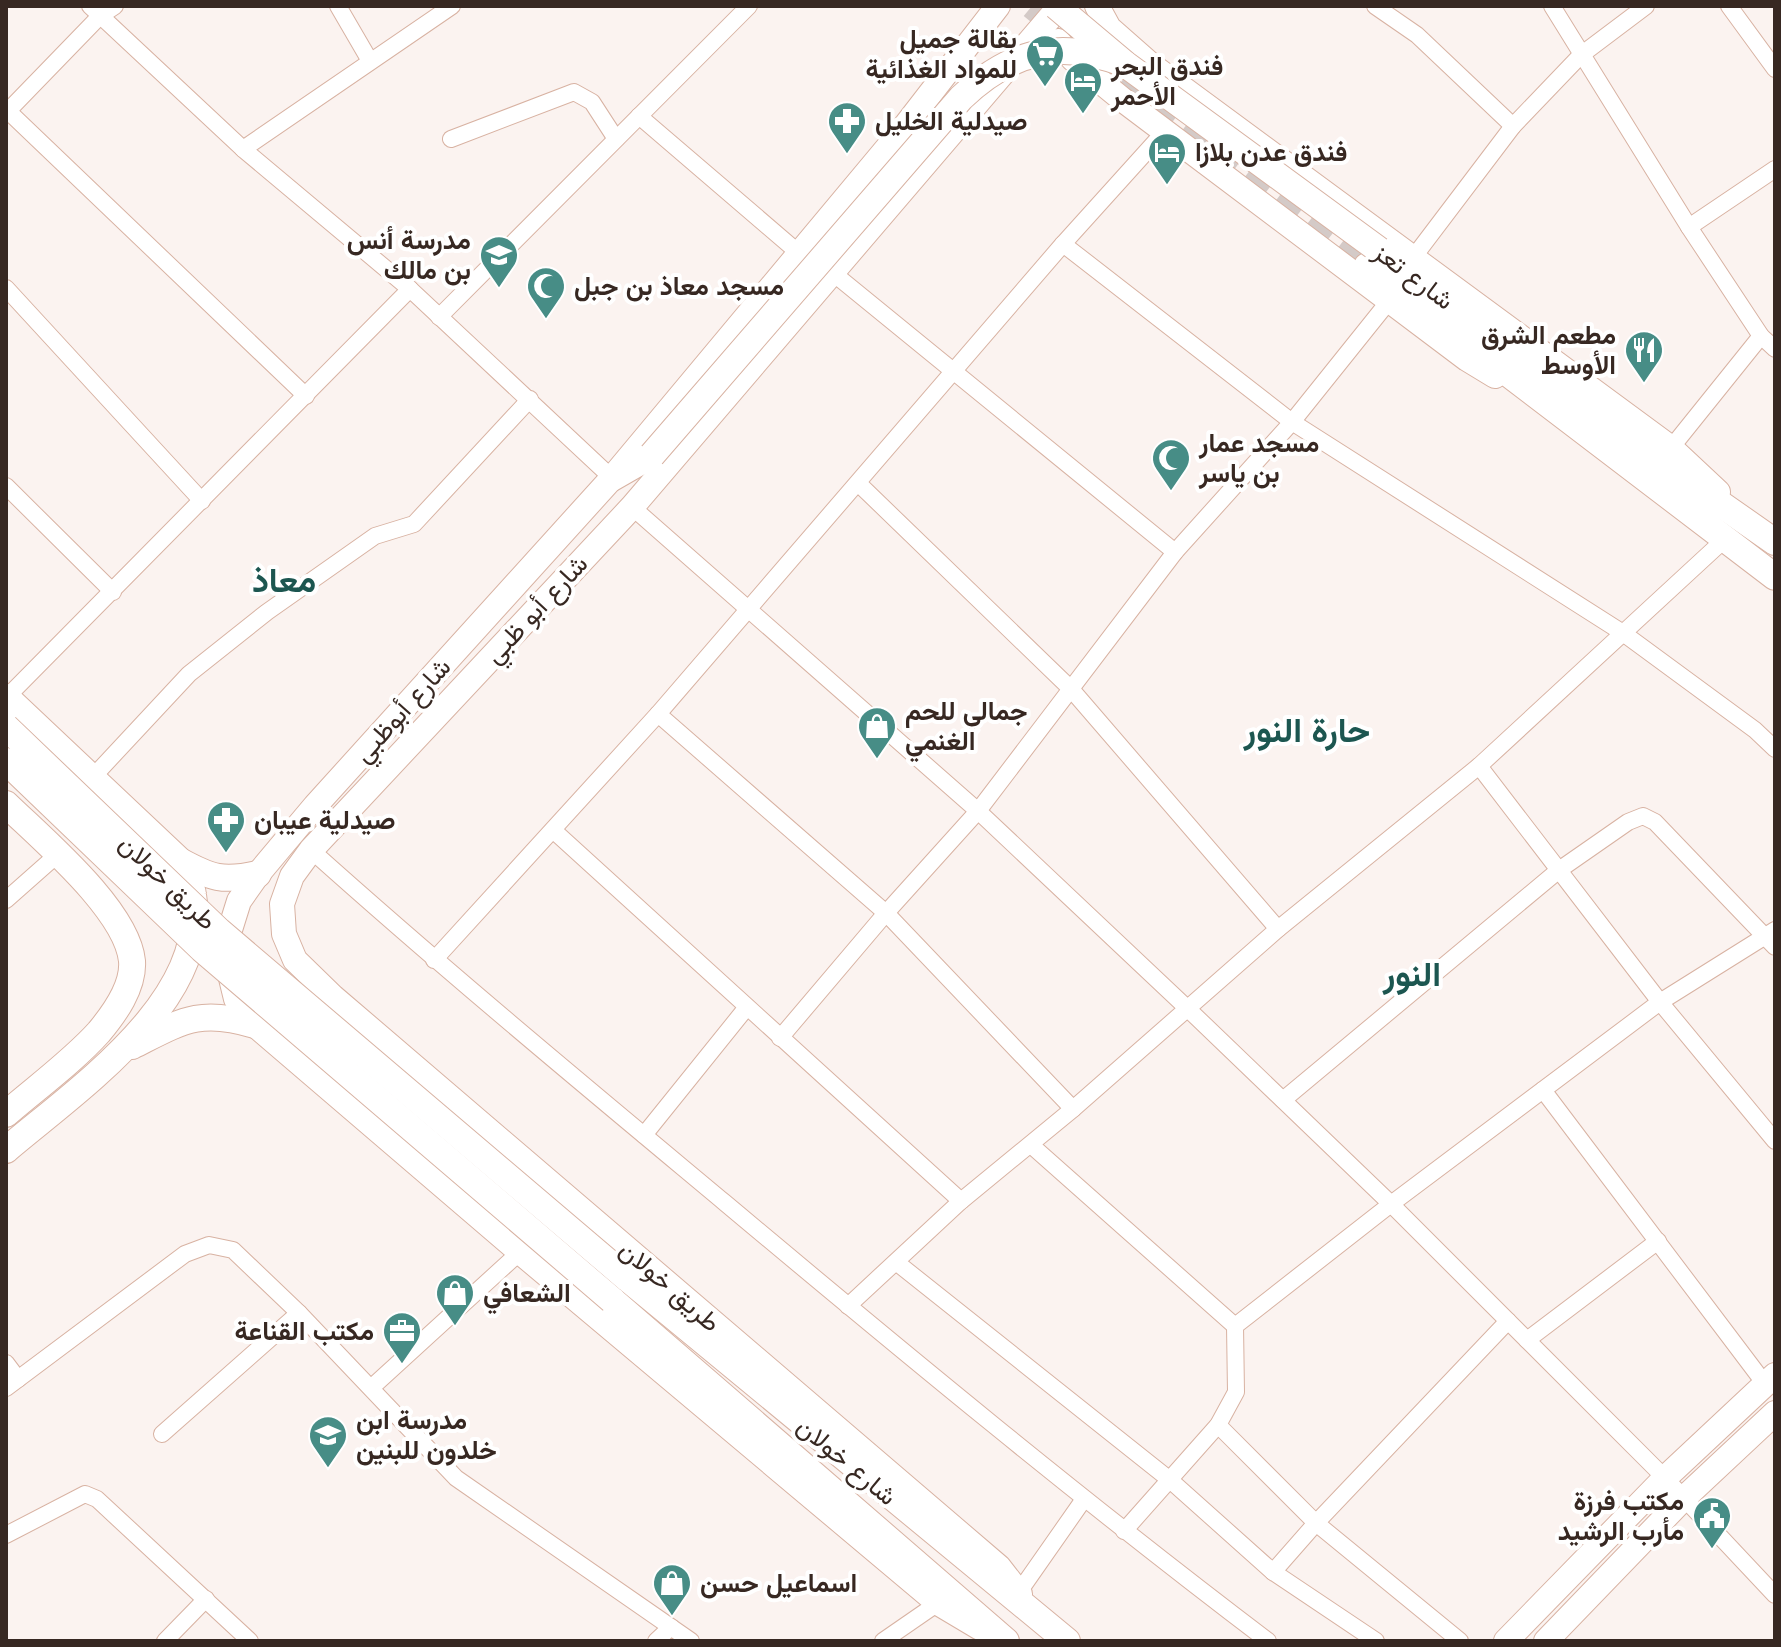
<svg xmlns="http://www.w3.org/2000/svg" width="1781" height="1647" viewBox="0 0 1781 1647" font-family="Quicksand,Vazirmatn,sans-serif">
<rect width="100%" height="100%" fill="#fbf3f0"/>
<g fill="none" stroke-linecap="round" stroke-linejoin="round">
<polyline stroke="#d4cac7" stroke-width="26" stroke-dasharray="26 13" stroke-linecap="butt" points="1032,6 1118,77 1367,266"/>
<g stroke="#d8b2a2" stroke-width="18">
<g id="street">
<polyline points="90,6 243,149 410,289"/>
<polyline points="338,6 370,61"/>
<polyline points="1375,6 1417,35 1513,126"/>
<polyline points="1552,6 1689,227 1761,336 1775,349"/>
<polyline points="1729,6 1775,69"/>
<polyline points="8,111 306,396"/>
<polyline points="6,113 100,16 115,6"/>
<polyline points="639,116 800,254"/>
<polyline points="451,139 574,92 592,102 616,139"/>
<polyline points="243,149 452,6"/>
<polyline points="1689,227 1775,169"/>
<polyline points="1063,244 1292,422 1623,633 1755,730 1775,749"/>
<polyline points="1413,258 1513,126 1581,55 1646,6"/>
<polyline points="833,273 1175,552"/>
<polyline points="6,288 202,501"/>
<polyline points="439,317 749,6"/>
<polyline points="1671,448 1761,336"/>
<polyline points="859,484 1071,689 1278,929"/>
<polyline points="6,486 113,592"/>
<polyline points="632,507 978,811 1188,1009 1391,1204 1665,1478 1775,1595"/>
<polyline points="7,697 410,289 612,478"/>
<polyline points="658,714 886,913 1073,1109"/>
<polyline points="1479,766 1660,1002 1775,1141"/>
<polyline points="92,778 189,674 267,612 375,536 414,524 530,399"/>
<polyline points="553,830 961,1201"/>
<path d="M311,850C446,971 585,1086 724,1202C903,1352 1082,1500 1268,1641"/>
<polyline points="6,900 58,854"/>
<polyline points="434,960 658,714 1063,244 1165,131"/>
<polyline points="780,1038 886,913 978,811 1175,552 1292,422 1389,301"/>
<polyline points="1543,1090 1765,1384"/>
<polyline points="1283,1100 1559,870 1628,822 1643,816 1655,822 1775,947"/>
<polyline points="644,1135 747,1007"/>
<polyline points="1031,1145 1235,1326"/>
<polyline points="896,1262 1170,1480 1273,1572 1376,1641"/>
<polyline points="848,1306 961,1201 1073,1109 1278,929 1479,766 1725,539"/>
<polyline points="1527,1340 1658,1241"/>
<polyline points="6,1363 18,1379"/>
<polyline points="6,1388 185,1254 209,1245 233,1250 299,1313 456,1478 691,1641"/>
<polyline points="371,1388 520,1252"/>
<polyline points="1218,1425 1316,1523 1460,1641"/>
<polyline points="162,1434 299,1313"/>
<polyline points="1124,1531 1218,1425 1236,1392 1235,1326 1391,1204 1660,1002 1775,930"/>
<polyline points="6,1535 85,1494 97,1499 250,1641"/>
<polyline points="1273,1572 1316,1523 1508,1321"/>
<polyline points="1019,1592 1084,1499"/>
<polyline points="165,1641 206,1599"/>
<polyline points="656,1641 671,1627"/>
<polyline points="883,1641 938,1603"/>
</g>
</g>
<g stroke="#d8b2a2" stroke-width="26">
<g id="secondary">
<polyline points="1097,6 1109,28 1151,65 1671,448 1718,492"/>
<polyline points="1058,41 1073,59 1123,100 1467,359 1495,376"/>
<polyline points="1020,1594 999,1567 333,997 295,960 284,934 282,904 292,876 311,850 632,507 1060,6"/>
<polyline points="980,1628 938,1603 520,1252 255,1025 236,999 228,966 229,933 239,901 258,874 315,806 612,478 899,134 998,6"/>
<polyline points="1506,1641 1665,1478 1775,1375"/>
<polyline points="1546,1641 1683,1499 1775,1413"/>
</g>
</g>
<g stroke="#d8b2a2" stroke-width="28">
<g id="primary">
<polyline points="1379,250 1666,466 1775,542"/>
<polyline points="1367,266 1775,577"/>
<polyline points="612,478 652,455"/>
<path d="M6,697L180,861C211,878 223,882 258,874"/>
<path d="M6,804C42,839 127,910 132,961C134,987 114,1014 99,1032C73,1061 36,1088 6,1114"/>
<path d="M132,1046C182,1021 199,1008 255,1025"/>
<path d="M6,1150C75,1091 211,1000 193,895C192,884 184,872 180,861"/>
<polyline points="628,1279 1067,1641"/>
<polyline points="612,1300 1006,1641"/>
</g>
</g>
<use href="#street" stroke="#fff" stroke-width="16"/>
<use href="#secondary" stroke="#fff" stroke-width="24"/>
<use href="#primary" stroke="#fff" stroke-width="26"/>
<g stroke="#d8b2a2" stroke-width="28" stroke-linecap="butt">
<g id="primary-bridge">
<polyline points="1056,6 1125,64 1379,250"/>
<path d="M652,455L961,98C1011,50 1061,39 1125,64"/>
<polyline points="6,727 219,931 628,1279"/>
<polyline points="6,761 202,949 612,1300"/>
</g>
</g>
<use href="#primary-bridge" stroke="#fff" stroke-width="26"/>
</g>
<defs>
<g id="supermarket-pin" transform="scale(2)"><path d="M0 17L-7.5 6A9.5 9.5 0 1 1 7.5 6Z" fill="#478d86" stroke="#fff"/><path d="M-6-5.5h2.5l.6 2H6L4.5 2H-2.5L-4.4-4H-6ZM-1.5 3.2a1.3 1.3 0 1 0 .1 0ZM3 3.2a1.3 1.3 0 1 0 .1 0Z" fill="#fff"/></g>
<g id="hotel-pin" transform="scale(2)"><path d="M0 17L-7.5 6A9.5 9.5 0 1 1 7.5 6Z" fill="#478d86" stroke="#fff"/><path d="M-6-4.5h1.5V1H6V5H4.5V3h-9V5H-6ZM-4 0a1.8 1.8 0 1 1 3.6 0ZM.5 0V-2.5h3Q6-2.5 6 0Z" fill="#fff"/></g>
<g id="pharmacy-pin" transform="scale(2)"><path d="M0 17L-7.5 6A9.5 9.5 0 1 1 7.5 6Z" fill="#478d86" stroke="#fff"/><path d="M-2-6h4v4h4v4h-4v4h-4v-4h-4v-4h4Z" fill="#fff"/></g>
<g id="school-pin" transform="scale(2)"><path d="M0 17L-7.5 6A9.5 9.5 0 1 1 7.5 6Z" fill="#478d86" stroke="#fff"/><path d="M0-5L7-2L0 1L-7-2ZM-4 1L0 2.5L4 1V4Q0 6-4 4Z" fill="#fff"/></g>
<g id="mosque-pin" transform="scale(2)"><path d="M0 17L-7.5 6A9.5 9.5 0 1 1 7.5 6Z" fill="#478d86" stroke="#fff"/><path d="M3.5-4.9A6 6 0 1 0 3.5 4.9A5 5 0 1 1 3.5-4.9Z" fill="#fff"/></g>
<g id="restaurant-pin" transform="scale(2)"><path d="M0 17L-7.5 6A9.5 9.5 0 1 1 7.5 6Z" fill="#478d86" stroke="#fff"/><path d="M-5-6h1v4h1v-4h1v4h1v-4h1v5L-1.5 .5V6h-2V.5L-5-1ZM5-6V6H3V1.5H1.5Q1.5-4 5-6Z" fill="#fff"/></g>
<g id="shop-pin" transform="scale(2)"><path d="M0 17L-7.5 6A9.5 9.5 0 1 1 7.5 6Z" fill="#478d86" stroke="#fff"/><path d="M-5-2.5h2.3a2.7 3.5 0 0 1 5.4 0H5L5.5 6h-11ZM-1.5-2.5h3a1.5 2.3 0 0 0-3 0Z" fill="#fff"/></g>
<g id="office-pin" transform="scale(2)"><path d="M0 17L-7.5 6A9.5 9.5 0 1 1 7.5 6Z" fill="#478d86" stroke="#fff"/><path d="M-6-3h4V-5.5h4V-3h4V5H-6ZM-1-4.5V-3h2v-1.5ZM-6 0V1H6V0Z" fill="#fff"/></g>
<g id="civic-pin" transform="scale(2)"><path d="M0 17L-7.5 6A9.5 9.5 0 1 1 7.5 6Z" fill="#478d86" stroke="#fff"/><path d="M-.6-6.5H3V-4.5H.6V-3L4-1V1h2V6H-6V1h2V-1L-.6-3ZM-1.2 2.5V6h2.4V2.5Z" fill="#fff"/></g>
</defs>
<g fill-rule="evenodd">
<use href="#supermarket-pin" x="1045" y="54"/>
<use href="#hotel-pin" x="1083" y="81"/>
<use href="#pharmacy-pin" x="847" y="121"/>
<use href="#hotel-pin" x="1167" y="152"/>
<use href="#school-pin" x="499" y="255"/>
<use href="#mosque-pin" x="546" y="286"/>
<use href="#restaurant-pin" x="1644" y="350"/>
<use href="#mosque-pin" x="1171" y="458"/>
<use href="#shop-pin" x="877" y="726"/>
<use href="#pharmacy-pin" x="226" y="820"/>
<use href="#shop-pin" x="455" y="1293"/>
<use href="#office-pin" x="402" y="1331"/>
<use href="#school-pin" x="328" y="1435"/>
<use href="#civic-pin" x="1712" y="1516"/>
<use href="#shop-pin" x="672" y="1583"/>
</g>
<g text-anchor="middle" stroke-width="8" stroke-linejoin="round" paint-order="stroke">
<g font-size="26" font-weight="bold" fill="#372822" stroke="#fff" text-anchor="start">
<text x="1017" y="48" text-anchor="end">بقالة جميل<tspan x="1017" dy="30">للمواد الغذائية</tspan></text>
<text x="1111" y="75">فندق البحر<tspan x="1111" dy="30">الأحمر</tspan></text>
<text x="875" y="130">صيدلية الخليل</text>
<text x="1195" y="161">فندق عدن بلازا</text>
<text x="471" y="249" text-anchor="end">مدرسة أنس<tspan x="471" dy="30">بن مالك</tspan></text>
<text x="574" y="295">مسجد معاذ بن جبل</text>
<text x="1616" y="344" text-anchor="end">مطعم الشرق<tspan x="1616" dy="30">الأوسط</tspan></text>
<text x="1199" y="452">مسجد عمار<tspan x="1199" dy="30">بن ياسر</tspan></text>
<text x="905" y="720">جمالي للحم<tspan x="905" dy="30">الغنمي</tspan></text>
<text x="254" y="829">صيدلية عيبان</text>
<text x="483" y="1302">الشعافي</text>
<text x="374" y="1340" text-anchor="end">مكتب القناعة</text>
<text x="356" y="1429">مدرسة ابن<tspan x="356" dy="30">خلدون للبنين</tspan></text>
<text x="1684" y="1510" text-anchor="end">مكتب فرزة<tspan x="1684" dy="30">مأرب الرشيد</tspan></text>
<text x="700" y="1592">اسماعيل حسن</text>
</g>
<g font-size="26" fill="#372822" stroke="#fff">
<text transform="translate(1414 276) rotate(37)" y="9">شارع تعز</text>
<text transform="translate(536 609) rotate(-47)" y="9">شارع أبو ظبي</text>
<text transform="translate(402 710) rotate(-48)" y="9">شارع أبوظبي</text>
<text transform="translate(168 882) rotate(44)" y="9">طريق خولان</text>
<text transform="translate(670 1286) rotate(41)" y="9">طريق خولان</text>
<text transform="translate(847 1461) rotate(40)" y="9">شارع خولان</text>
</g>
<g font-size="34" font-weight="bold" fill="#1c5650" stroke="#fff">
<text x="284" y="592">معاذ</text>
<text x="1307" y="742">حارة النور</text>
<text x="1412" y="986">النور</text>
</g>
</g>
<rect width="1781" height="1647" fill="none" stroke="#372822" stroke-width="16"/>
</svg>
